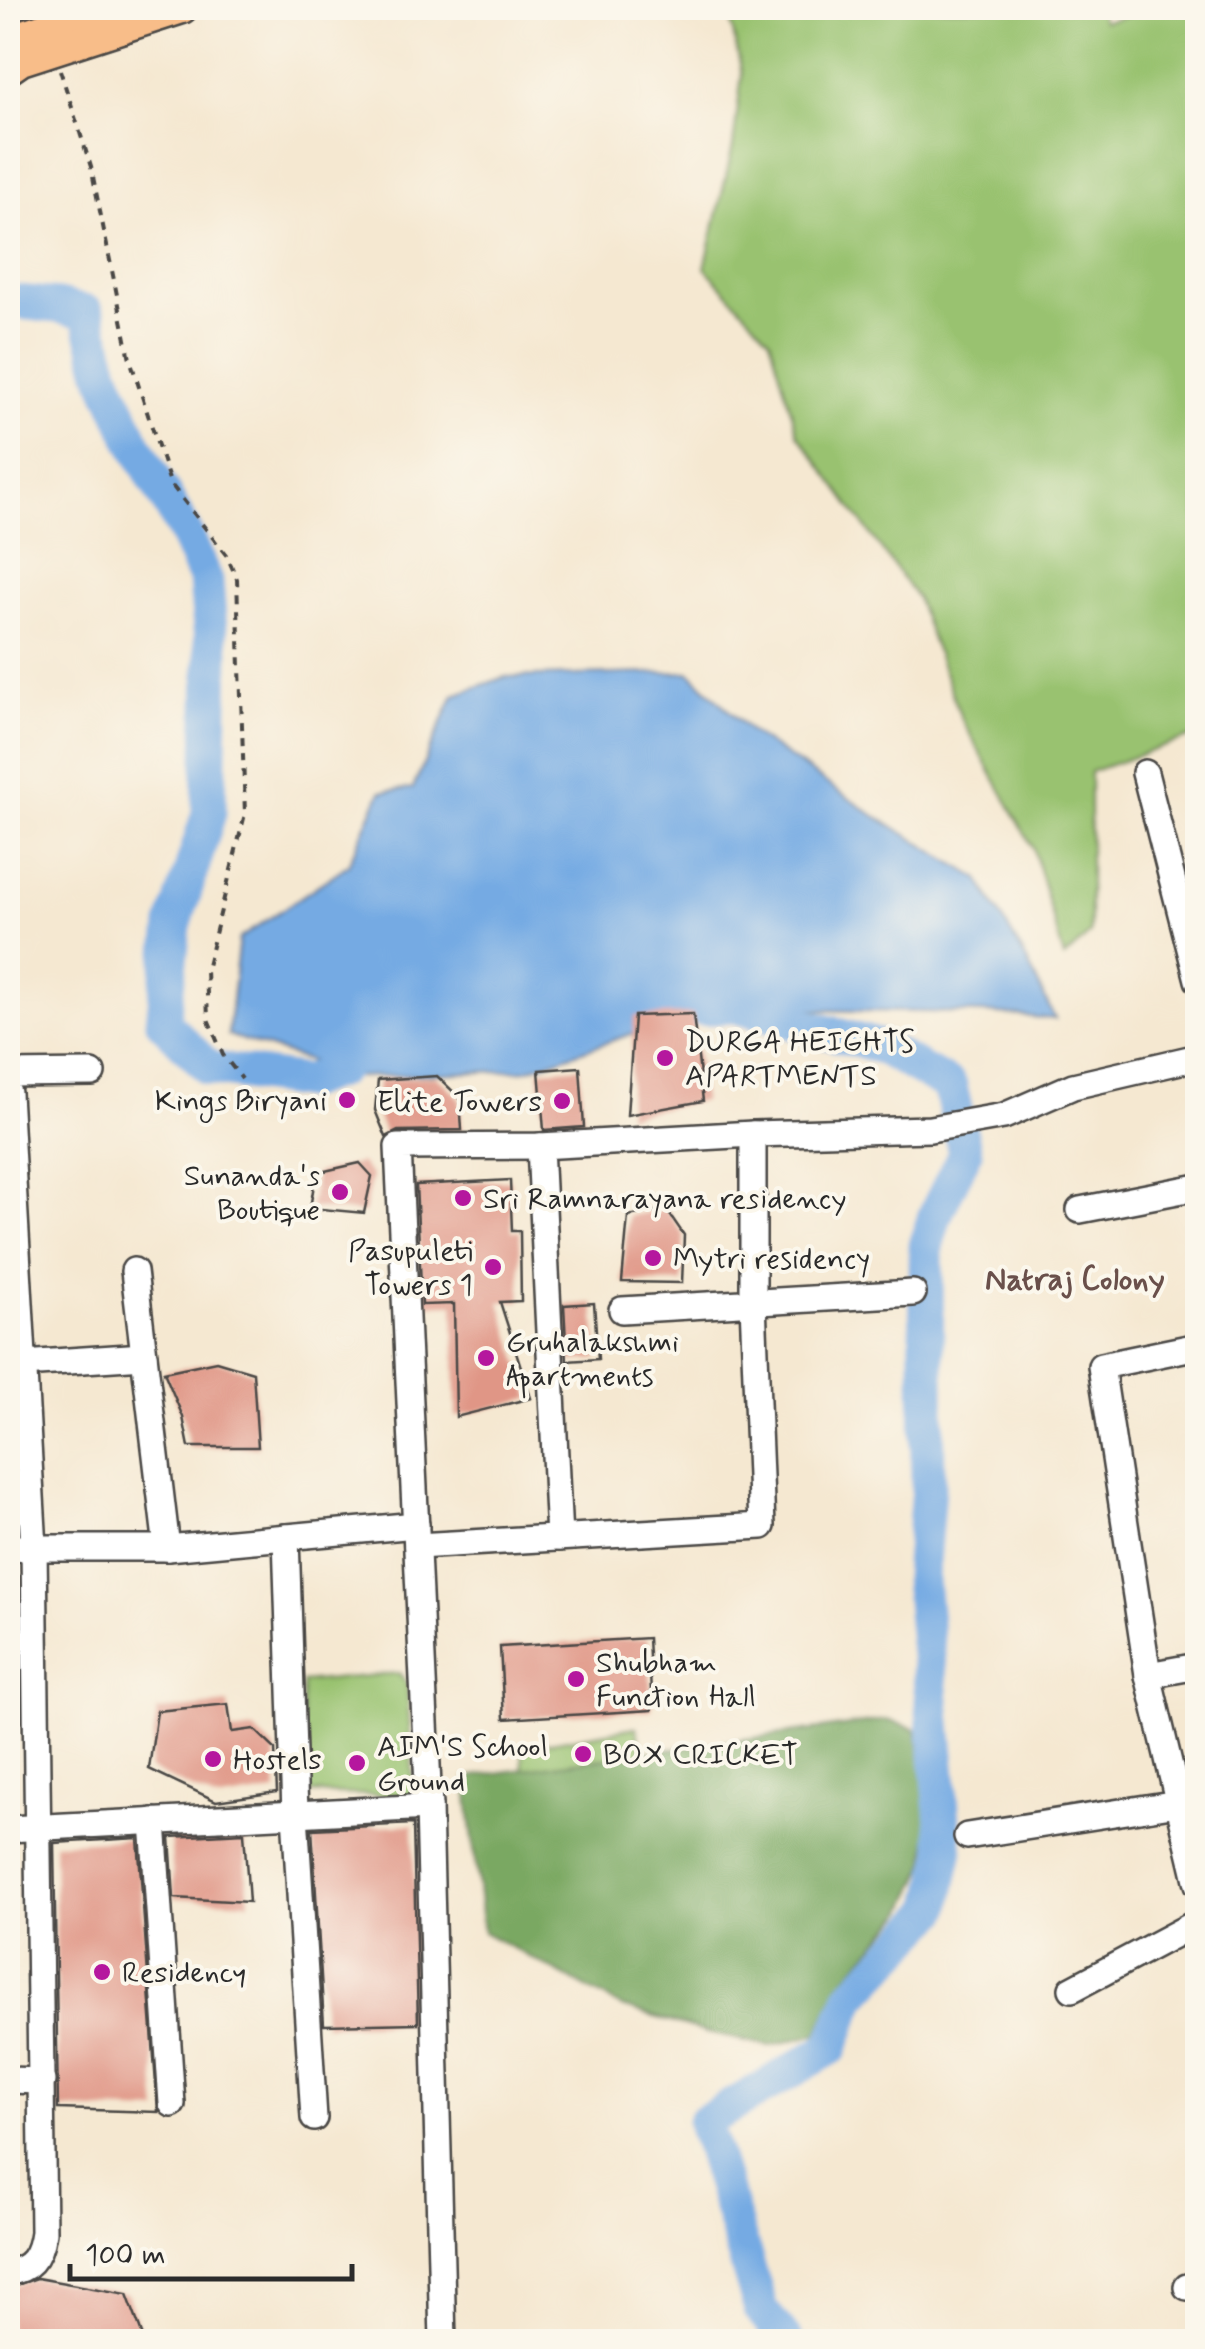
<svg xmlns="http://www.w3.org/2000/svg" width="1205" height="2349" viewBox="0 0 1205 2349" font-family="Mynerve,sans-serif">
<rect width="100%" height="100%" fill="#fbf7ec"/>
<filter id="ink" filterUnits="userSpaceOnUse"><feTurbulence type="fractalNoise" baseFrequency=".01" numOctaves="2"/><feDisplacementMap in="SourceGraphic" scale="20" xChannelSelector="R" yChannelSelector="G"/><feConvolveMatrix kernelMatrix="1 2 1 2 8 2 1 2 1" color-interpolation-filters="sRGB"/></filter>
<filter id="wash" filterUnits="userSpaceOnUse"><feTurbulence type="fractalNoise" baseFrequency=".0048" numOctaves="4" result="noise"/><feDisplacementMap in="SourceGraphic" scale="40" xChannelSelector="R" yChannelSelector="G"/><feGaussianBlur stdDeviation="2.25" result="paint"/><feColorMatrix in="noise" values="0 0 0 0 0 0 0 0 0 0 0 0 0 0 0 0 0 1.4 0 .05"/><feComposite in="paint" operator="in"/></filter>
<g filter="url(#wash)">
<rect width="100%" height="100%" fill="#f5e8d1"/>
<g fill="#99c26f" stroke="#62764d" stroke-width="2.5">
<polygon points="728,8 1098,8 1103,21 1162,8 1197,8 1197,735 1090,772 1090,934 1064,958 1033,848 961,718 916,597 798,434 770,339 705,268 733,146 742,74"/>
<polygon points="399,1673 407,1684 414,1796 304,1793 302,1682"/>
<polygon points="636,1727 645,1761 524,1786 522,1747"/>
</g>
<polygon fill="#7aa862" stroke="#526a46" stroke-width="2.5" points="886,1720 916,1729 930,1812 926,1864 904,1912 839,1986 818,2034 769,2046 704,2032 622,2007 483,1932 466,1777"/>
<polygon fill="#75aae3" stroke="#506a87" stroke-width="2.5" points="689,672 751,732 869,812 979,879 1026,959 1055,1019 988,1013 737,1009 634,1033 526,1070 359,1077 228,1035 239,939 348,865 381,792 413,788 454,695 505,677"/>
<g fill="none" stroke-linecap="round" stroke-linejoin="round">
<g stroke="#75aae3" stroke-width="35">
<polyline points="8,301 58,306 87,313 104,375 133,440 185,532 206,581 212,653 209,813 174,926 163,1022 209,1068 306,1082 337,1071 371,1040"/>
<polyline points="701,1008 734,1006 881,1047 950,1086 965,1153 935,1215 926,1246 928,1488 921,1578 946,1854 934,1910 852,1996 831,2048 704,2122 761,2310 787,2342"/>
</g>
</g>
<g id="blocks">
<g fill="#e09686">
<polygon points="693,1014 703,1101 627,1115 634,1016"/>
<polygon points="580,1067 584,1127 544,1130 539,1070"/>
<polygon points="437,1076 460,1098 462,1130 398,1131 386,1137 375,1110 378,1080"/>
<polygon points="360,1163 372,1176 364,1213 310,1208 316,1173"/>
<polygon points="510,1180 512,1231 520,1231 521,1301 500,1302 531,1398 456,1417 454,1304 422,1305 416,1185"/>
<polygon points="666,1209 684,1235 682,1283 622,1282 628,1216"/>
<polygon points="594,1303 598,1359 567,1361 564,1305"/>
<polygon points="216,1361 253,1372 258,1447 189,1447 183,1417 164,1372"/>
<polygon points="648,1638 652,1710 504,1719 500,1647"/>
<polygon points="228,1704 232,1732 254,1729 275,1749 277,1792 216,1801 149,1769 157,1711"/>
<polygon points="413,1824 418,2023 324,2025 312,1829"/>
<polygon points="244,1833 249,1902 174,1898 170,1837"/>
<polygon points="138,1838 158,2112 58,2109 54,1843"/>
<polygon points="37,2278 127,2294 145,2342 8,2342 8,2288"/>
</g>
</g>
</g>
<g filter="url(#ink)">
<use href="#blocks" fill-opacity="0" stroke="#494744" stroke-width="2.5"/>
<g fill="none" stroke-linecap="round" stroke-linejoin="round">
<g stroke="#494744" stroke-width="30">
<g id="minor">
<polyline points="1145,773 1198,980"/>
<polyline points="8,1074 92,1073"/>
<path d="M8,1093L34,1548L43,2232C40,2254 32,2270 8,2272"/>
<polyline points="540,1146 559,1538"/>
<polyline points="1080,1210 1198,1187"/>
<polyline points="134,1271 167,1548"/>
<polyline points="622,1310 913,1293"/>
<polyline points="1198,1346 1101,1366 1148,1675 1198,1884"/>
<polyline points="8,1365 144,1356"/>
<polyline points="286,1537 295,1814 314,2118"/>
<polyline points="417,1546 762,1526 753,1303 753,1134"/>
<polyline points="8,1548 167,1548 416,1525"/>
<polyline points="1148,1675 1198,1666"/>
<polyline points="153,1821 172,2104"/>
<polyline points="8,1829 429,1807"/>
<polyline points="967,1836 1178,1803"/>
<polyline points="1072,1989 1198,1922"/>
<polyline points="8,2080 42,2081"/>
<polyline points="1187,2287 1198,2285"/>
<polyline points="443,2342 429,1807 398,1147 540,1146 753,1134 930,1129 1004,1116 1073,1086 1198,1057"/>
</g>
</g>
<g stroke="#494744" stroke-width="35">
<g id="major">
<polyline points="8,40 106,8"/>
<polyline points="8,69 21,60 182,8"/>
</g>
</g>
<polyline stroke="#494744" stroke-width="4" stroke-dasharray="8 8" stroke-linecap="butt" points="60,70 91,167 130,359 170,483 227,556 237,579 245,814 206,970 208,1019 223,1055 242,1079"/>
<use href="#minor" stroke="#fff" stroke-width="25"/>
<use href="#major" stroke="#f8bd89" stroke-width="30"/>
</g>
</g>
<g fill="#b5179e" stroke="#fbf7ec" stroke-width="4">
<circle cx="665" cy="1058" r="10"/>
<circle cx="347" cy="1100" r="10"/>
<circle cx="562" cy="1101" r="10"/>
<circle cx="340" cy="1192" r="10"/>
<circle cx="463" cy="1198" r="10"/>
<circle cx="653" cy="1258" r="10"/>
<circle cx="493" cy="1267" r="10"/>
<circle cx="486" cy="1358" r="10"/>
<circle cx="576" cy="1679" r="10"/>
<circle cx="583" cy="1754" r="10"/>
<circle cx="213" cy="1759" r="10"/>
<circle cx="357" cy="1763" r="10"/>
<circle cx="102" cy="1972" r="10"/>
</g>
<g text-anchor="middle" stroke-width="8" stroke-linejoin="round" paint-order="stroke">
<g font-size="30" fill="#2b2b2b" stroke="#fbf7ec" text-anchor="start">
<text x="685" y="1051">DURGA HEIGHTS<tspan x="685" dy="34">APARTMENTS</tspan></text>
<text x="327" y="1110" text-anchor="end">Kings Biryani</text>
<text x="542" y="1111" text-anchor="end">Elite Towers</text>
<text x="320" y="1185" text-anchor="end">Sunanda's<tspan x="320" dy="34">Boutique</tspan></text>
<text x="483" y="1208">Sri Ramnarayana residency</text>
<text x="473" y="1260" text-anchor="end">Pasupuleti<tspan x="473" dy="34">Towers 1</tspan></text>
<text x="673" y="1268">Mytri residency</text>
<text x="506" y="1351">Gruhalakshmi<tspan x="506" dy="34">Apartments</tspan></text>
<text x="596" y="1672">Shubham<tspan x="596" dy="34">Function Hall</tspan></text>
<text x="377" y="1756">AIM'S School<tspan x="377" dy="34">Ground</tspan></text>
<text x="603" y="1764">BOX CRICKET</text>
<text x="233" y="1769">Hostels</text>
<text x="122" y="1982">Residency</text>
</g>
<g font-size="32" font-weight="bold" fill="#6a504b" stroke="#fbf7ec">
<text x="1075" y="1289">Natraj Colony</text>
</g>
</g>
<rect width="1205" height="2349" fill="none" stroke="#fbf7ec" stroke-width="40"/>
<path d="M70 2264v15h282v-15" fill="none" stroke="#2b2b2b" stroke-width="5"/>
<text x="85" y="2264" font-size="30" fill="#2b2b2b" stroke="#fbf7ec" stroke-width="8" paint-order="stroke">100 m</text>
</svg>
